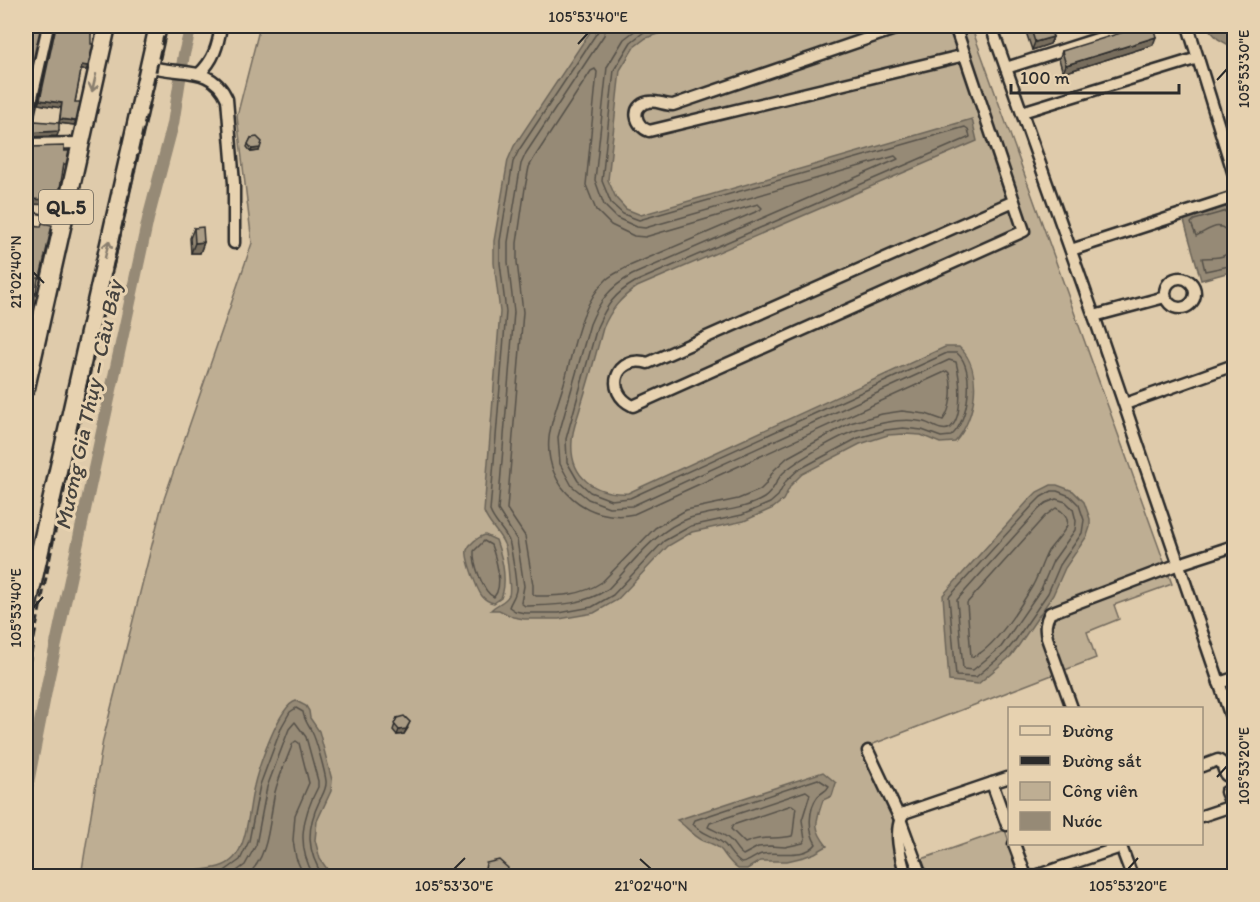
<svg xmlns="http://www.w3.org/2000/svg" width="1260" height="902" viewBox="0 0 1260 902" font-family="Itim,sans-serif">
<rect width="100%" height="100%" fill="#dfcbab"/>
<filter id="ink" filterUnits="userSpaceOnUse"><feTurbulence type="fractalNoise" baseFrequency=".0167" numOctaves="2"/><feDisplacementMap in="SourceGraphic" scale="12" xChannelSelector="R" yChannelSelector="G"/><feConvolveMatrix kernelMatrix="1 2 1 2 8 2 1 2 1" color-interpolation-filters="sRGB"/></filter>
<g filter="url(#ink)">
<g fill="#beae93" stroke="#746c5f" stroke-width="1.5">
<polygon points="260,26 971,26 1172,584 1114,605 1119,619 1087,632 1096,658 863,748 895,820 903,876 81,876 103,740 162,505 252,243 237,116"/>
<polygon points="1005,830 1021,875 925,876 919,860"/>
</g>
<g fill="#968a76" stroke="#6b6458" stroke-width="1.5">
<path d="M594,26H684L646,38L634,47L620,70L608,180L616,198L626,209L641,215L972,119L977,141L637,287C620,298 611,310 603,328C596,354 589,380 581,405C578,417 572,430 572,441C569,477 595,495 628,493L945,347H959C984,369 976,419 955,442L940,443L921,435L904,434L888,435L860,444L802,474L791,485L783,500L773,508L744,521L692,532L668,546L617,600L594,613L559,619H524L513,617L499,610H491C496,604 505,603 509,595C511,591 507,550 504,544C499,532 488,524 484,512L500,312L494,263V241L508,160L514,146Z"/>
<polygon points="1206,26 1234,26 1234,48 1218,39"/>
<polygon points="1234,203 1234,271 1201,280 1183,217"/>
<polygon points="1051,485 1057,485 1073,491 1084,502 1090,519 1090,527 1087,536 1065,568 1053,595 1019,645 1011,656 978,684 949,681 943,595 1028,501 1037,492"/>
<path d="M485,535L496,540C502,557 508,581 501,598L494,603C489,602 485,600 482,596C477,590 465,557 467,550C470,543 478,537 485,535Z"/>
<path d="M296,701L306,706L309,711L310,718L319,731L332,780L331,791L317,821L315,840L320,859L332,876H179C197,866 219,874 234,858C248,843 249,805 254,786C258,769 279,705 296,701Z"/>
<path d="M823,772L836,783L832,796L823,800C816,822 812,827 827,846L815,853L804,857L787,861H760L747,869H738C730,863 727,858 722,851C717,845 711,843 704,841C694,837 686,826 677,820Z"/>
</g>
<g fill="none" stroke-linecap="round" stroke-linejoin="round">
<g stroke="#565149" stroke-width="1.5">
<path d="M599,26L598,31L519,150L513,162L500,241V263L506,312L490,511C494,522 503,529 508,539C511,543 517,586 516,590C515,597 511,601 509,607L515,611L525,613H559L592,607L613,595L664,541L691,526L742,515L770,503L778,496L786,481L798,470L858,438L886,430L903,428L922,430L941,437L951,436C969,421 976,369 957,353H947L630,498L611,500L590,492L578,481L567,462L566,439L597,327C607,305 614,294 635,282L970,137L968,129L965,127L639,220L623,214L611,203L602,181L614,70L631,42L644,32L665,26"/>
<path d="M606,26L604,35L526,153L521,164L508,242V262L514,312L498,510L517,540L524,586L521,603L525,606C555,605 582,606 608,589C632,564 655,530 690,518C714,510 741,512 764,498C774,492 775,481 783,473C797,460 839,436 857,430C878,423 902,417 924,422C932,424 942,433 950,428C964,417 960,377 956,362L949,360L632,506L609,507L588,499L572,486L560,464L558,437L590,324C600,300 609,288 632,275L898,159L895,156L645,228L637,227L617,218L604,205L595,180L607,67L624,39L641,26"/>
<path d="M595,69L597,72L586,185L596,210L611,225L634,236L645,237L758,204L762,208L760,210L627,267C621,271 613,274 607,279C581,303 575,343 566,376C561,396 551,418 549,438C544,487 588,524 634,514L947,371L949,373C953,387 952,408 943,420L926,414L902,411L882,414L850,423L788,457L774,470L765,485L760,490L738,499L686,510L655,528L602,582C581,596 560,596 536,596L533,594V585L525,536L507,509L523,312L517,262V243L525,188L529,167L534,158L591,71Z"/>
<path d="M1234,209L1194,220L1191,223L1196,236C1209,230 1222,217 1231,238C1231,261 1218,257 1202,258L1205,271L1234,265"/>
<polygon points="1052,491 1057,491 1070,496 1079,505 1084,520 1082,533 1060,565 1048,593 1015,641 1006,652 976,677 956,676 949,597 1033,505 1041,497"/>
<polygon points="1056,499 1066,502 1073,509 1076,521 1075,530 1053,561 1041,589 1008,637 1001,647 973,670 963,669 957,600 1038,510 1046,503"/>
<path d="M1056,508C1063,511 1069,517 1067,525C1065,532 1053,544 1048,551C1042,562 1039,574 1033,585C1022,604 992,653 971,657L967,603L1045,516Z"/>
<path d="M484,541L491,545C496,558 504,586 494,597C483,593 473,563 474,551Z"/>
<path d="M818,779L829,786C826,792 823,791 818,796C808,809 808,831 816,844C805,859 778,851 762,854C754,856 749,863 741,863C732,857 731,852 725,845C715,835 702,835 693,824L695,820Z"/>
<path d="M806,791L810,794L802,820L805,840L803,843L785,847L770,846L758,847L743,855C737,851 735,845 730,840C723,833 715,831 708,827L710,823Z"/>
<path d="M792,805L796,808C794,816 794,833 792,836C775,840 762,835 745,843L731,829L733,825Z"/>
<path d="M193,876L219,875L240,860L249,841L260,785L282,726L290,712L296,708L303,712C304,720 308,724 312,732C316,739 325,772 326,781C327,789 322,795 319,802C306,829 307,852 323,876"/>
<path d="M230,876L245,865L256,845L267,787L289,729L295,722L306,737L318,781V787C302,817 296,846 314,876"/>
<path d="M246,876C270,858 269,819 275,792C279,776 287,759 293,743L296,741L299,743L309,783L295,815L293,840L296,858L304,876"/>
</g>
<polyline stroke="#968a76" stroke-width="12" points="26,793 48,681 148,219 173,124 184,54 191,26"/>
<g stroke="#2b2b2b" stroke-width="15">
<g id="minor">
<path d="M904,26L673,105C664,105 656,100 648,102C630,106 635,126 649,131L965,55"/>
<path d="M955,26L1024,231L633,406C603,392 616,354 648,363L1014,201"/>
<polyline points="991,26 1094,316 1234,726"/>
<polyline points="1188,26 1234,175"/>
<path d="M149,66C179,76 212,64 227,99L234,183V243"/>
<polyline points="1006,68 1138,26"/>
<path d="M199,74C214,60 218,45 221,26"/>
<polyline points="1022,112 1198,58"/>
<polyline points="26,124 48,26"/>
<polyline points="26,144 80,143"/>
<polyline points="26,217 62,225"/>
<polyline points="1071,250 1234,197"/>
<circle cx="1180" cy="293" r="15"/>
<polyline points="1094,316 1165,297"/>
<polyline points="1125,404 1234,365"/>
<polyline points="1219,683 1234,678"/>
<path d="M1072,708L1047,638C1045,628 1045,622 1050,613L1179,564L1234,546"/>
<polyline points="868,751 900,819 921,876"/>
<polyline points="1202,766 1218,760 1221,762 1226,775 1230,777 1234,776"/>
<polyline points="1010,777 992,783 1007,825 1010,824"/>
<polyline points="1202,816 1229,807 1230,801 1226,792"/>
<polyline points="1014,844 1026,876"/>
<polyline points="1120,844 1132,876"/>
<path d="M906,876C901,859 892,829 904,813L992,783"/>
<polyline points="1035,876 1121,847"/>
</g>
</g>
<g stroke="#2b2b2b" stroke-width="21">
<g id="highway">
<polyline points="26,388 107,26"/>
<polyline points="26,613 158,26"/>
</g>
</g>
<use href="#minor" stroke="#e7d2b0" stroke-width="10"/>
<use href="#highway" stroke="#e7d2b0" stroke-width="16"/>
<polyline stroke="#2b2b2b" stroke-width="3" stroke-dasharray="9 4.5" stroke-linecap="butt" points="26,679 55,532 166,26"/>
</g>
<g fill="#928672" stroke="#2b2b2b" stroke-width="1.5">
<polygon points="56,26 95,32 91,31 86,70 81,70 75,102 76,121 74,125 59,123 57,136 30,126 59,123 61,108 38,104"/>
<polygon points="1024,26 1049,26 1053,37 1050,44 1032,50"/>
<polygon points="1153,45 1063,73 1059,59 1062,51"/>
<polygon points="251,138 259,151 251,152 247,147"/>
<polygon points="194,228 204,242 200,253 191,253 190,238"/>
<polygon points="397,718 408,728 404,734 397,735 393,730"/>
</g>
<g fill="#776d5d" stroke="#2b2b2b" stroke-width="1.5">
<polygon points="91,27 97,27 95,32 90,31"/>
<polygon points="1053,37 1050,44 1032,50 1035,42"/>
<polygon points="1156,37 1153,45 1063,73 1066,65"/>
<polygon points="82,65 88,66 86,70 80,70"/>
<polygon points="26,69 31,69 30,74 26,74"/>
<polygon points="40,100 62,103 61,108 38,104"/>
<polygon points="60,119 76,121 74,125 59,123"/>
<polygon points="59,131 57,136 26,137 26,133"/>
<polygon points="260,148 259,151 251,152 252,149"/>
<polygon points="26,199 58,200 56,205 26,204"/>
<polygon points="204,242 200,253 191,253 195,243"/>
<polygon points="26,292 36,293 34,298 26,297"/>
<polygon points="410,722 404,734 397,735 399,730"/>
</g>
<g fill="#aa9c85" stroke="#2b2b2b" stroke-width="1.5">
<polygon points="26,26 41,26 31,69 26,69"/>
<polygon points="56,26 97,26 97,27 91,27 91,44 93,44 88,66 82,65 75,102 80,102 76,121 60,119 62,103 40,100"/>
<polygon points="1030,26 1049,26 1053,37 1035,42"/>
<polygon points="1143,26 1153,26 1156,37 1066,65 1062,51"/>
<polygon points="35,121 59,123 59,131 26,133 26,125 30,126"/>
<polygon points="257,137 262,142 260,148 252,149 248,144 251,138"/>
<polygon points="26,146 28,147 64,146 64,151 69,151 66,164 64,164 58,200 26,199"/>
<polygon points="42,223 52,225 40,278 38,278 36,293 26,292 26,226 41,227"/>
<polygon points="203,227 204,242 195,243 194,228"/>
<polygon points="404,716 410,722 406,729 399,730 394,724 397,718"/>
<polygon points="499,860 508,868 507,876 484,876 486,863"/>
</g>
<defs><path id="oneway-shaft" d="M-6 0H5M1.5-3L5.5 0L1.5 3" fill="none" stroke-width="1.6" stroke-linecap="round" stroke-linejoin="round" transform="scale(1.5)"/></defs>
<g stroke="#897e6e">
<use href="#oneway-shaft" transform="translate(94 83) rotate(103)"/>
<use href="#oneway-shaft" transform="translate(107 249) rotate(-77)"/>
</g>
</g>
<path fill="none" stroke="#2b2b2b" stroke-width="2" d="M578,44L588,33M1217,80L1227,69M33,272L44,283M33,608L43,597M1217,777L1227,766M640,859L651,869M454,869L465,858M1128,869L1138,858"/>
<g text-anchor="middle" stroke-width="6" stroke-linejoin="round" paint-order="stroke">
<rect fill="#e7d2b0" stroke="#635d53" stroke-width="1.5" x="39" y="190" width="54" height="34" rx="4.5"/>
<g font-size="20" font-weight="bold" fill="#2b2b2b">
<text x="66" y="214">QL.5</text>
</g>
<g font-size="22" font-style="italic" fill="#46433e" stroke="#e7d2b0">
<text transform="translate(88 405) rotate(-78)" y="8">Mương Gia Thụy – Cầu Bây</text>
</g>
</g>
<rect width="1260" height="902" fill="none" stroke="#e7d2b0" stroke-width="66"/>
<rect x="1008" y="707" width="195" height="138" fill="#e7d2b0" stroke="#9c8f7b" stroke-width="1.5"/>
<rect x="1020" y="726" width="30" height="9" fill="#e7d2b0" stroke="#9c8f7b" stroke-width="1.5"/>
<text x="1062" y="737" font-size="18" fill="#2b2b2b">Đường</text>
<rect x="1020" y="756" width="30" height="9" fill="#2b2b2b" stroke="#9c8f7b" stroke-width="1.5"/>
<text x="1062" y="767" font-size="18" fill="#2b2b2b">Đường sắt</text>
<rect x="1020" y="782" width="30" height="18" fill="#beae93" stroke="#9c8f7b" stroke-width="1.5"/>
<text x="1062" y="797" font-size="18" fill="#2b2b2b">Công viên</text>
<rect x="1020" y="812" width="30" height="18" fill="#968a76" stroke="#9c8f7b" stroke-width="1.5"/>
<text x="1062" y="827" font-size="18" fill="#2b2b2b">Nước</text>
<path d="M1011 84v9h168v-9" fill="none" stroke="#2b2b2b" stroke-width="3"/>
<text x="1020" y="84" font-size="18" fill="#2b2b2b" stroke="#e7d2b0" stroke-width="4.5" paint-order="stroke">100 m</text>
<rect x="33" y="33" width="1194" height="836" fill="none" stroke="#2b2b2b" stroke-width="2"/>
<g font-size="15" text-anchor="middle" fill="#2b2b2b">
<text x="588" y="22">105°53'40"E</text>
<text transform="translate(1244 69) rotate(-90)" y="5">105°53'30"E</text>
<text transform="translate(16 272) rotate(-90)" y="5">21°02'40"N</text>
<text transform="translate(16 608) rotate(-90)" y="5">105°53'40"E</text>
<text transform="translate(1244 766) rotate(-90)" y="5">105°53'20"E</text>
<text x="454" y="891">105°53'30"E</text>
<text x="651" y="891">21°02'40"N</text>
<text x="1128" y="891">105°53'20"E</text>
</g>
</svg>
